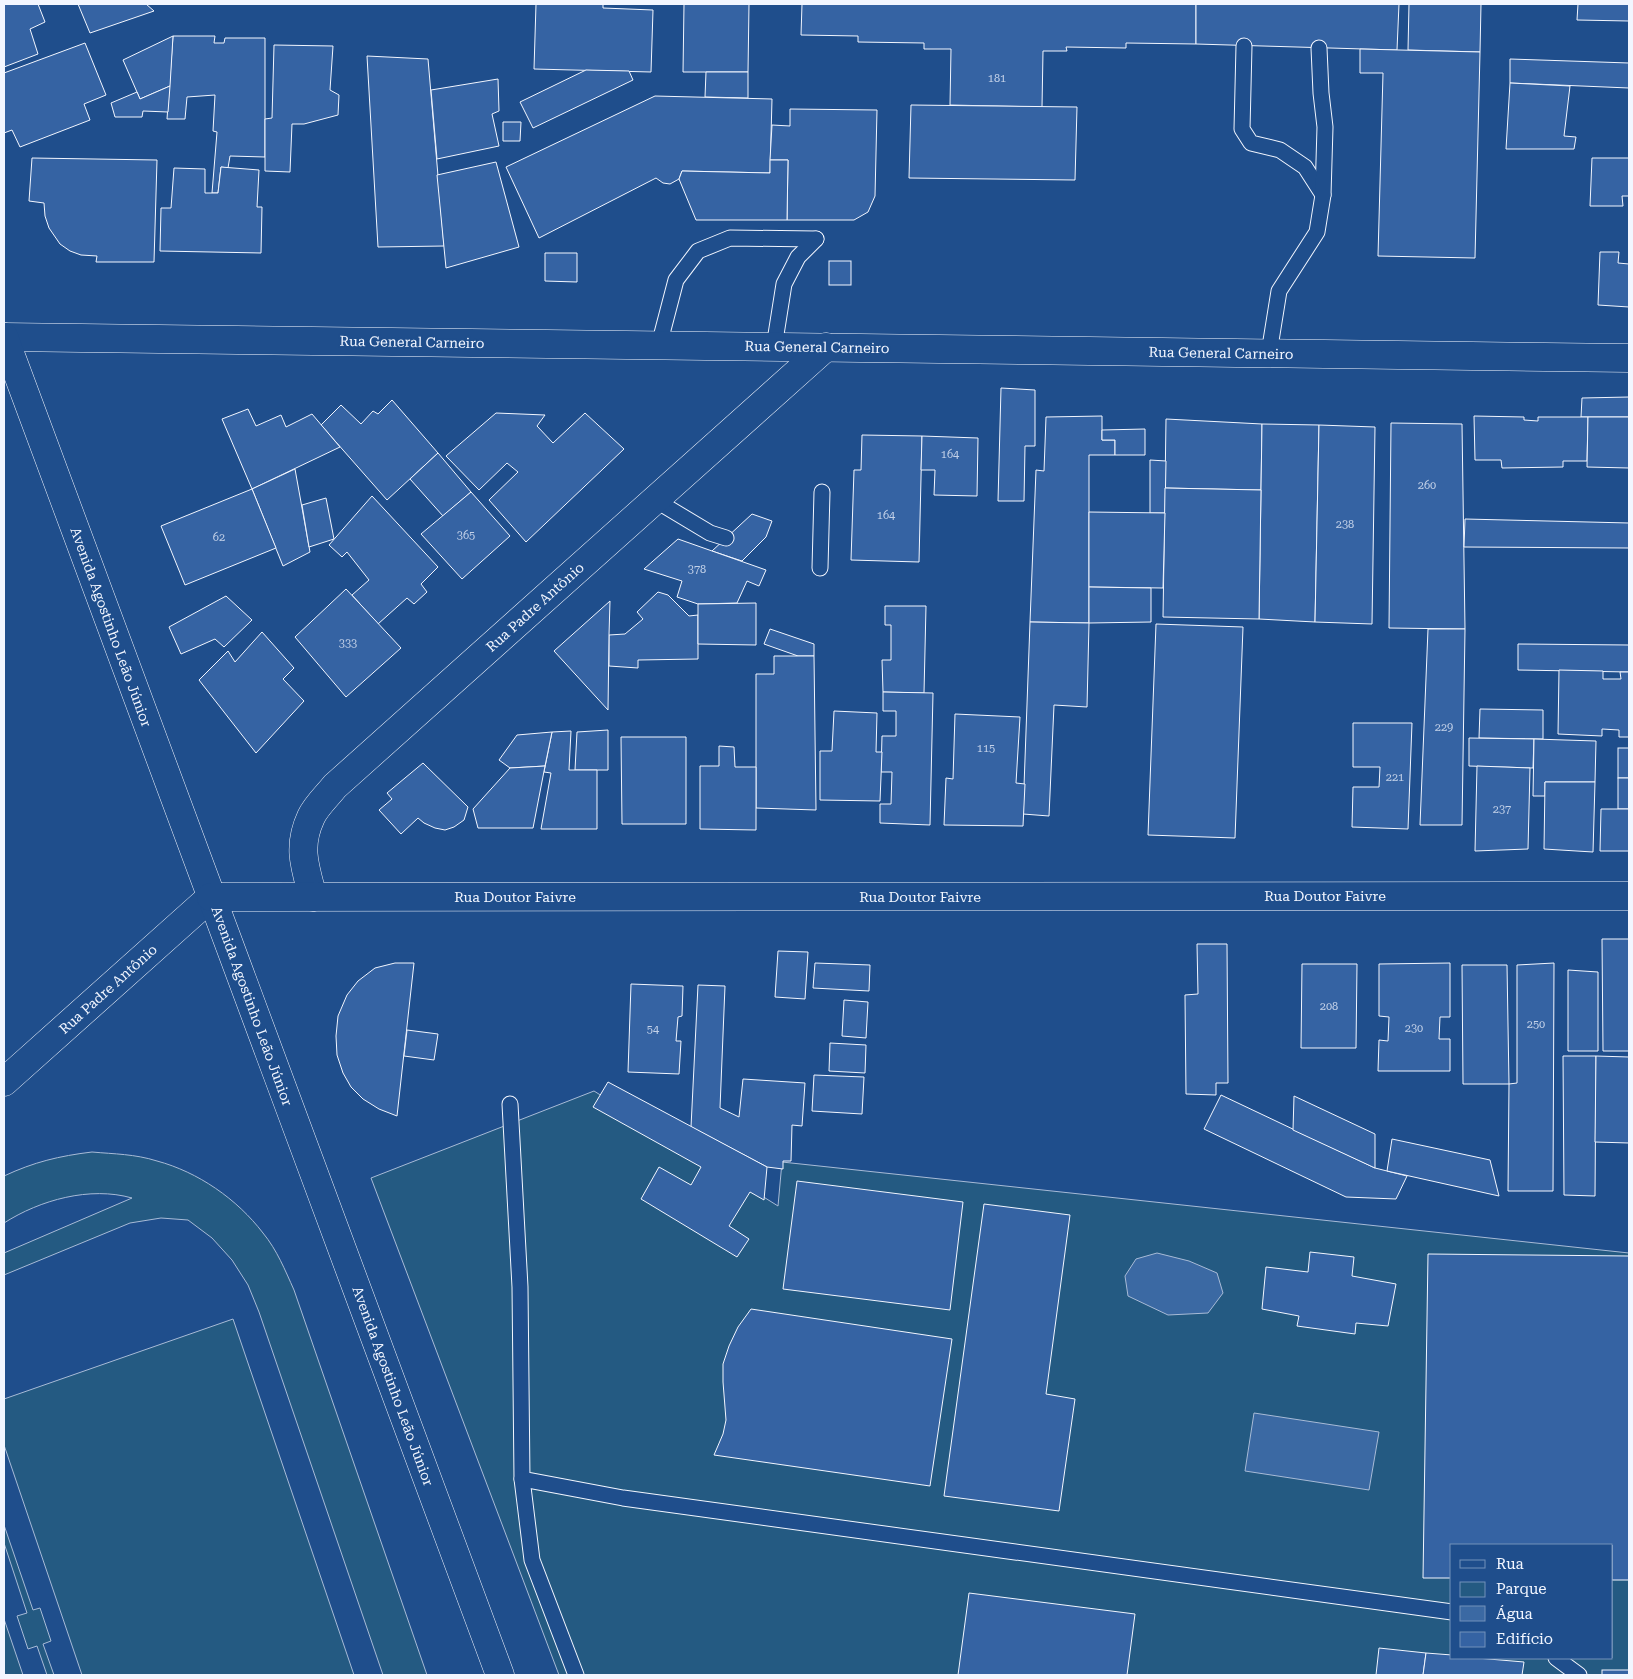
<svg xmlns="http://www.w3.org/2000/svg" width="1633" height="1679" viewBox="0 0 1633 1679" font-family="'Roboto Serif',serif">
<rect width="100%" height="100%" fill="#1f4e8c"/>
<g fill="#245a82" stroke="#a8bbd7" fill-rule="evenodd">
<path d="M594,1091L778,1206L782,1162L1629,1253V1675H559L371,1178ZM1452,1545H1612V1658H1452Z"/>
<path d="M92,1152C114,1154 135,1154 157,1161C198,1172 237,1199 263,1233C277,1250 285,1270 294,1290L427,1675H383L259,1312L248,1285L232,1260L212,1238L188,1220L161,1218L130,1223L4,1275V1253L132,1198C90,1186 40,1200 4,1223V1176C34,1162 59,1156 92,1152Z"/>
<polygon points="233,1319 354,1675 82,1675 4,1445 4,1399"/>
<polygon points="4,1525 33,1610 40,1608 51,1641 43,1644 54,1675 47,1675 37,1646 28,1649 17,1616 27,1613 4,1543"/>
<polygon points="4,1619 23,1675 4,1675"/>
</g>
<g fill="#3b69a3" stroke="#a8bbd7">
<polygon points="1157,1253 1189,1261 1217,1273 1223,1293 1208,1313 1168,1315 1128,1296 1125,1276 1136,1259"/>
<polygon points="1254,1413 1379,1432 1369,1490 1245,1471"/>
</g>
<g fill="#3563a3" stroke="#f2f6ff">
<polygon points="4,4 38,4 45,22 30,29 38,54 4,67"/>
<polygon points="78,4 146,4 154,11 90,33"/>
<polygon points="536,4 603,4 603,8 653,10 651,72 534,69"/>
<polygon points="684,4 749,4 748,72 683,72"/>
<polygon points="802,4 1196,4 1196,44 1126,43 1126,48 1066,47 1067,51 1043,51 1042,107 950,105 951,49 924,49 924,43 858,42 858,36 801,35"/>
<polygon points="1196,4 1399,4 1397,50 1196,44"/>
<polygon points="1409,4 1481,4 1480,52 1408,50"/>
<polygon points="1578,4 1629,4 1629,21 1577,20"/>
<polygon points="173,36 215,36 214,43 224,43 225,38 265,38 265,157 230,156 228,168 221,167 218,193 212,193 217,132 213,131 215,95 187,97 185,119 167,119"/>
<polygon points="173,36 170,86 140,99 123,60"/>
<polygon points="85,43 106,95 84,104 90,120 20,147 12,130 4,133 4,73"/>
<polygon points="274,45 333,46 330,90 339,95 338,115 304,124 292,124 290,172 265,171 265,119 272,118"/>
<polygon points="1360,49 1480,52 1475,258 1378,256 1383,73 1360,73"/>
<polygon points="367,56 428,59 444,246 378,247"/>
<polygon points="1510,59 1629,63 1629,88 1510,83"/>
<polygon points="586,70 629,71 633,80 533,128 520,102"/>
<polygon points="706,72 748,72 748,98 705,97"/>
<polygon points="498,79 499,111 492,114 499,146 437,159 431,90"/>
<polygon points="1510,83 1570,86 1564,136 1576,137 1574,149 1506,149"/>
<polygon points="170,86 168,112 143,111 142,117 115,117 111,103 137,92 140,99"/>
<polygon points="655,96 772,99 770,173 682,171 679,179 670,184 663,183 656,178 539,238 506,167"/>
<polygon points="911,105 1077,107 1075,180 909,178"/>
<polygon points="790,109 877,110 875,196 868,212 854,220 787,220 788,160 770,160 772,125 790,126"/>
<polygon points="503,122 521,122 520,141 503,141"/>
<polygon points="32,158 157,160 154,262 96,262 97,256 81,255 70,251 60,244 49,228 45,216 44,203 29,201"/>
<polygon points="1592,158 1629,158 1629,196 1622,196 1623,206 1590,206"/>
<polygon points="770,160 788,160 787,220 696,220 679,179 682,171 770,173"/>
<polygon points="496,162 519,247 446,268 437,175"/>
<polygon points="221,167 259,170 257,207 262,207 261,253 160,251 161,208 171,208 174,168 205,169 205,193 218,193"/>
<polygon points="1600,252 1619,252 1618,263 1629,264 1629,307 1598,305"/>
<polygon points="545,253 577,253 577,282 545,281"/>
<rect x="829" y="261" width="22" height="24"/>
<polygon points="1001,388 1035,390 1035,446 1025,446 1024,501 998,501"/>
<polygon points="1629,397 1629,417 1581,417 1582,398"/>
<polygon points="392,400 438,453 387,500 321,425 341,405 361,424 373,411 378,414"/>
<polygon points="248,409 256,426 281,415 286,427 312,414 340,447 252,489 222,419"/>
<polygon points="496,413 545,415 537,426 553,443 585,413 624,449 526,542 489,500 518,472 507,463 479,490 446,456"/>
<polygon points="1102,416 1102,440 1115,440 1115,455 1089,455 1089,623 1030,622 1036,470 1044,471 1046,417"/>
<polygon points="1474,416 1524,417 1524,420 1538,421 1538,417 1588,417 1587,461 1563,461 1563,467 1502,468 1501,460 1475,460"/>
<polygon points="1588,417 1629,417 1629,468 1587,467"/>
<polygon points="1166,419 1262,424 1261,490 1165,488"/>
<polygon points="1391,423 1462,424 1465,629 1389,628"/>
<polygon points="1262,424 1319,425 1315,622 1259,619"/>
<polygon points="1319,425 1375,427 1372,624 1315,622"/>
<polygon points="1145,429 1145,455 1115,455 1115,440 1102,440 1102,430"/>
<polygon points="862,435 922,436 919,562 851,560 854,470 861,470"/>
<polygon points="922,436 978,438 977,496 934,495 935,470 921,470"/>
<polygon points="438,453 471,492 443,516 410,479"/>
<polygon points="1150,460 1166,461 1165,513 1150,513"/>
<polygon points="295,469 310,552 283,566 252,489"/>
<polygon points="1165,488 1261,490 1259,619 1163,617"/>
<polygon points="252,489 276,548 185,585 161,526"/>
<polygon points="471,492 510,536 462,579 421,534"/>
<polygon points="372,496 438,567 421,584 427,592 414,604 407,598 378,624 352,595 369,580 347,552 342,557 329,545"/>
<polygon points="326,498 334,539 309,547 302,505"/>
<polygon points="1089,512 1165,513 1163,588 1089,587"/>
<polygon points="752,514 772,521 766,537 742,561 712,551"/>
<polygon points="1465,519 1629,523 1629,548 1464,547"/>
<polygon points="678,539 766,570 759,586 747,581 737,603 698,604 677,597 682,581 644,569"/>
<polygon points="1089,587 1151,588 1151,622 1089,623"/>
<polygon points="346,589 401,648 346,697 295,637"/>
<polygon points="658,592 668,595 689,616 698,615 698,659 638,660 638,668 609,666 609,635 625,634 643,619 637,612"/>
<polygon points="226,596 252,620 224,647 215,639 181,654 169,627"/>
<polygon points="610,601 609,635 608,710 554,651"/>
<polygon points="756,603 756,645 698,644 698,604"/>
<polygon points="885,606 926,606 924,693 883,692 882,660 891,660 891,625 885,625"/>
<polygon points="1030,622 1089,623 1087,707 1054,705 1049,816 1023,814"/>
<polygon points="1156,624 1243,627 1235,838 1148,835"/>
<polygon points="770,629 814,644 814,656 798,656 764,644"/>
<polygon points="1428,629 1465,629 1462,825 1420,825"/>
<polygon points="262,632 294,668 283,679 304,701 256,753 199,680 228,651 235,662"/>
<polygon points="1518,644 1629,645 1629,672 1518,670"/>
<polygon points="774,656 814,656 816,810 756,808 756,674 774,674"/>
<polygon points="1559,670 1603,671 1603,679 1621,679 1620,672 1629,672 1629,737 1619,737 1619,730 1602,729 1602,736 1558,734"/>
<polygon points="883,692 933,693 930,825 880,823 880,804 891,804 892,772 881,772 882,736 896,736 896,711 883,711"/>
<polygon points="1480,709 1543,710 1543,739 1479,738"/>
<polygon points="834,711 877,713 876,752 882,752 880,801 820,800 820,751 832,751"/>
<polygon points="955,714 1020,717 1016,783 1025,784 1023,826 944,825 946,778 953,779"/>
<polygon points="1353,723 1412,723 1408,829 1352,827 1353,787 1379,787 1380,767 1353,767"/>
<polygon points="608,730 608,770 575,770 577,732"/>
<polygon points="571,731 569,770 597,770 597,829 541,829 551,773 544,772 552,732"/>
<polygon points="552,732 545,766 510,768 499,760 517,735"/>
<polygon points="621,737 686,737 686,824 622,824"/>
<polygon points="1469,738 1534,739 1533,768 1469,766"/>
<polygon points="1534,739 1596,741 1595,782 1545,782 1545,796 1533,796"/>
<polygon points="719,746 734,747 735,767 756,767 756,830 700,829 700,766 719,766"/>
<rect x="1618" y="748" width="11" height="30"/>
<polygon points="423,763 468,807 464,820 454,827 445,830 435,828 424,823 418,818 401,834 379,810 392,799 387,793"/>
<polygon points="545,766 533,828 478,828 473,809 510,768"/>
<polygon points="1477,766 1530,768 1528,849 1475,851"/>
<rect x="1618" y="778" width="11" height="31"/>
<polygon points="1545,782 1595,782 1593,852 1544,849"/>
<polygon points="1601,809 1629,809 1629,851 1600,851"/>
<polygon points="1602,939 1629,939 1629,1051 1603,1051"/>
<polygon points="1197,944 1227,944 1228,1083 1216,1083 1216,1095 1186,1094 1185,995 1198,994"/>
<polygon points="778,951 808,952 805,999 775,997"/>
<polygon points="395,963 414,963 397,1116 379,1109 363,1099 351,1087 343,1073 337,1055 336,1036 338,1016 347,995 358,981 375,968"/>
<polygon points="815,963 870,965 869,991 813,988"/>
<polygon points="1450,963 1450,1017 1440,1017 1439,1039 1450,1039 1450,1071 1378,1071 1379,1040 1388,1041 1389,1017 1379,1016 1379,964"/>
<polygon points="1554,963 1553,1191 1508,1191 1509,1084 1517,1083 1517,965"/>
<polygon points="1302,964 1357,964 1356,1048 1301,1048"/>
<polygon points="1462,965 1507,965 1509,1084 1463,1084"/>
<polygon points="1568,970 1598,972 1598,1051 1568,1051"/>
<polygon points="631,984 683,986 682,1016 678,1017 676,1041 681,1041 679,1074 628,1072"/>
<polygon points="698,985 725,986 720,1108 739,1117 743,1079 805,1083 802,1126 792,1125 791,1161 783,1161 783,1169 767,1167 691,1127"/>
<polygon points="844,1000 868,1002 866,1038 842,1036"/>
<polygon points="407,1030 438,1034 434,1060 404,1056"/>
<polygon points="830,1043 866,1045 865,1073 829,1071"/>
<polygon points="1563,1056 1596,1056 1595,1196 1564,1195"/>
<polygon points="1596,1056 1629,1057 1629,1143 1595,1142"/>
<polygon points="814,1075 864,1077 862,1114 812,1111"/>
<polygon points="608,1082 767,1167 764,1200 750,1192 729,1226 749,1239 737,1257 641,1199 659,1167 691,1185 701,1167 593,1107"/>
<polygon points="1221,1095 1375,1168 1407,1176 1396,1199 1346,1197 1204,1129"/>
<polygon points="1294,1096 1375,1134 1375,1168 1293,1130"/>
<polygon points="1392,1139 1490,1160 1499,1196 1387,1171"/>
<polygon points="797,1181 963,1202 950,1310 783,1289"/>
<polygon points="984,1204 1070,1215 1046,1394 1075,1399 1059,1511 944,1496"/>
<polygon points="1310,1252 1354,1257 1352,1276 1396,1284 1388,1326 1356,1323 1355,1334 1297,1326 1299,1316 1262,1309 1266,1267 1308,1272"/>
<polygon points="1428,1254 1629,1256 1629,1580 1612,1580 1612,1545 1452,1545 1452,1578 1423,1578"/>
<polygon points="751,1309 952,1339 930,1486 714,1455 723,1434 726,1420 723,1382 723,1364 729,1346 738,1327"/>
<polygon points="969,1593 1135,1614 1127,1675 958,1675"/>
<polygon points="1379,1648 1426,1653 1423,1675 1376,1675"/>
<polygon points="1426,1653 1452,1655 1452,1658 1477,1658 1524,1662 1522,1675 1423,1675"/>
<rect x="1602" y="1670" width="27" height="5"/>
</g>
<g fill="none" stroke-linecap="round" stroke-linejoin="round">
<g stroke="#f2f6ff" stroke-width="17">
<g id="lane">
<polyline points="1244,46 1242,129 1251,143 1280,150 1305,167 1323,195"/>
<polyline points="659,345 676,280 698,251 730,238 816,239"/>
<polyline points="774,347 784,284 798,257 816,239"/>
<polyline points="1269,353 1279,291 1317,232 1323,195 1325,127 1321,93 1319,48"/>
<polyline points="655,500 710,533 726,538"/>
<polyline points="820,568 822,492"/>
<polyline points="510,1104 520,1287 522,1479 623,1498 1452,1612"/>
<polyline points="522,1479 532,1560 576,1675"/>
<polyline points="1556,1658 1579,1675"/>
</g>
</g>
<g stroke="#f2f6ff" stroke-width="29">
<g id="street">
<polyline points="4,337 1629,358"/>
<path d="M313,897C305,867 297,847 311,817C316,806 327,796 335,786L826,347"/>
<polyline points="4,1082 211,897"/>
</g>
</g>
<g stroke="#f2f6ff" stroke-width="29">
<g id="secondary">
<polyline points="4,337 500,1675"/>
<polyline points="211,897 1629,896"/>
</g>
</g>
<use href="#lane" stroke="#1f4e8c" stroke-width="15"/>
<use href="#street" stroke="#1f4e8c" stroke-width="28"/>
<use href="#secondary" stroke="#1f4e8c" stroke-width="28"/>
</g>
<g text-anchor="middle" stroke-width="4" stroke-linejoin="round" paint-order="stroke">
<g font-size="11" fill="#c3d1e8">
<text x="997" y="82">181</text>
<text x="950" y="458">164</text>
<text x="1427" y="489">260</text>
<text x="886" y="519">164</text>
<text x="1345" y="528">238</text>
<text x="466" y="539">365</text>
<text x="219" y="541">62</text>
<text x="697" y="573">378</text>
<text x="348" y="647">333</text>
<text x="1444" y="731">229</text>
<text x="986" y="752">115</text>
<text x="1395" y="781">221</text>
<text x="1502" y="813">237</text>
<text x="1329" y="1010">208</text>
<text x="1536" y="1028">250</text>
<text x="1414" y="1032">230</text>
<text x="653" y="1033">54</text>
</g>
<g font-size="14" fill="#f2f6ff" stroke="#1f4e8c">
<text transform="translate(412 342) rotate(1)" y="5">Rua General Carneiro</text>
<text transform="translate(817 347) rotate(1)" y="5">Rua General Carneiro</text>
<text transform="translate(1221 353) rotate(1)" y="5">Rua General Carneiro</text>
<text transform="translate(535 607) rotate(-42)" y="5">Rua Padre Antônio</text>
<text transform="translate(111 627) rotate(70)" y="5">Avenida Agostinho Leão Júnior</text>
<text x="1325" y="901">Rua Doutor Faivre</text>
<text x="515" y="902">Rua Doutor Faivre</text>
<text x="920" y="902">Rua Doutor Faivre</text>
<text transform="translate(108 989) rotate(-42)" y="5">Rua Padre Antônio</text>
<text transform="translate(252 1006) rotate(70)" y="5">Avenida Agostinho Leão Júnior</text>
<text transform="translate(393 1386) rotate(70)" y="5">Avenida Agostinho Leão Júnior</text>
</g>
</g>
<rect width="1633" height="1679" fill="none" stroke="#f2f6ff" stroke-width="10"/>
<rect x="1450" y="1544" width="162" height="115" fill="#1f4e8c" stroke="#7391ba"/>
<rect x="1460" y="1560" width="25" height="8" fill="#1f4e8c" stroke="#7391ba"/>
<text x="1496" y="1569" font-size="15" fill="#f2f6ff">Rua</text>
<rect x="1460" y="1582" width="25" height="15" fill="#245a82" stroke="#7391ba"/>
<text x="1496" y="1594" font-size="15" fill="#f2f6ff">Parque</text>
<rect x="1460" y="1606" width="25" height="15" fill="#3b69a3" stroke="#7391ba"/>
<text x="1496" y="1619" font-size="15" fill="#f2f6ff">Água</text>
<rect x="1460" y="1632" width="25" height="15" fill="#3563a3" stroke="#7391ba"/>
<text x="1496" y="1644" font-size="15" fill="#f2f6ff">Edifício</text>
</svg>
